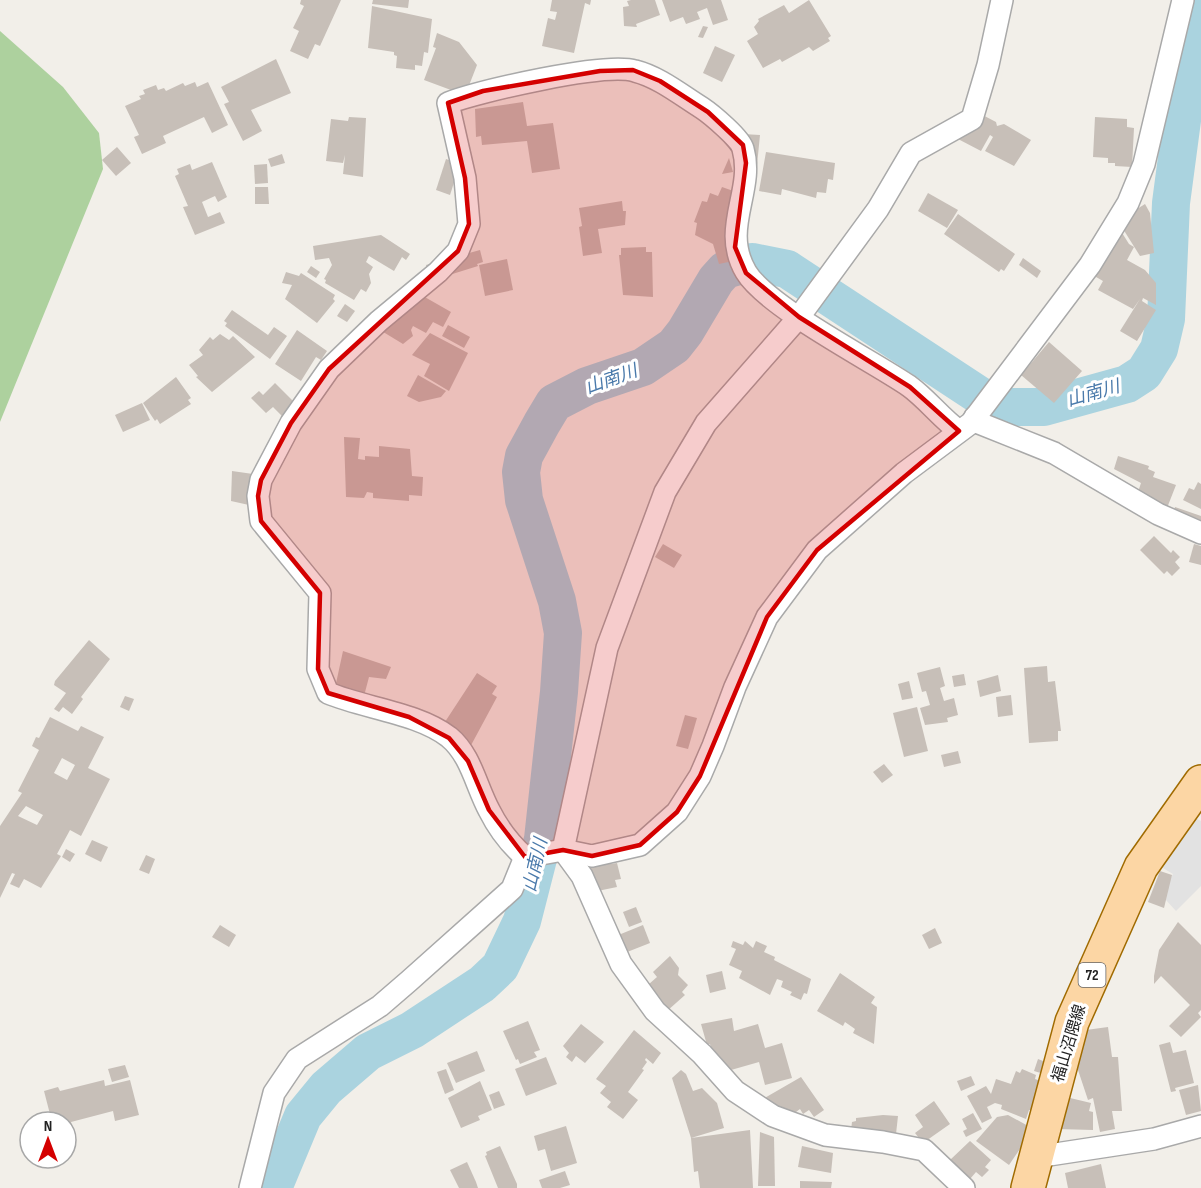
<svg xmlns="http://www.w3.org/2000/svg" width="1201" height="1188" viewBox="0 0 1201 1188" font-family="'Sofia Sans Condensed','Noto Sans JP',sans-serif">
<rect width="100%" height="100%" fill="#f2efe9"/>
<polygon fill="#add19e" points="0,31 63,87 99,133 103,169 0,422"/>
<polygon fill="#e2e2e2" points="1193,817 1201,821 1201,886 1176,911 1166,900 1168,883 1173,874 1158,865"/>
<g fill="none" stroke-linecap="round" stroke-linejoin="round">
<polyline stroke="#aad3df" stroke-width="38" points="273,1188 303,1116 326,1088 368,1052 412,1030 482,984 500,967 522,921 543,839 559,692 563,633 557,601 524,500 521,472 524,456 542,423 554,403 587,386 643,367 674,346 685,332 716,280 725,270 752,262 787,269 997,407 1044,407 1127,384 1144,373 1159,349 1166,319 1171,203 1198,0"/>
</g>
<g fill="#c7bfb8" fill-rule="evenodd">
<polygon points="301,0 341,0 320,46 315,44 308,59 290,51 299,31 293,28 304,6 300,4"/>
<polygon points="373,0 409,0 408,8 372,4"/>
<polygon points="552,0 591,0 590,5 585,3 574,53 542,46 548,18 555,20 557,12 550,11"/>
<polygon points="631,0 655,0 660,15 636,24 637,27 624,26 623,7 629,6 627,1"/>
<polygon points="662,0 721,0 728,20 713,25 707,8 697,12 700,19 686,24 683,17 670,22"/>
<polygon points="809,0 831,36 828,38 830,41 813,51 809,47 782,62 780,59 763,68 747,41 758,34 754,27 759,21 758,19 784,5 789,13"/>
<polygon points="372,6 432,19 428,53 424,52 422,66 415,65 415,70 396,68 397,56 394,55 394,52 368,48"/>
<polygon points="703,26 708,27 703,38 698,37"/>
<polygon points="437,33 459,42 477,65 468,88 459,93 424,80 436,48 433,47"/>
<polygon points="715,46 735,55 722,82 703,73"/>
<polygon points="276,59 291,93 251,110 262,131 243,141 224,104 229,102 221,87"/>
<polygon points="195,82 197,87 208,82 228,125 212,133 204,117 163,136 166,143 142,154 134,137 139,135 125,106 141,99 139,96 145,94 143,90 156,85 158,90 164,88 166,91 183,83 185,86"/>
<polygon points="523,102 527,126 553,123 560,169 532,173 527,141 482,145 481,136 476,137 475,109"/>
<polygon points="973,110 996,122 997,126 1004,124 1031,140 1014,166 985,151 993,137 990,135 981,151 958,139"/>
<polygon points="349,117 366,118 363,177 343,174 345,155 343,163 326,161 331,119 348,121"/>
<polygon points="1095,117 1127,119 1127,127 1134,128 1132,167 1115,166 1115,163 1108,163 1108,158 1093,157"/>
<polygon points="743,134 760,135 756,175 751,174"/>
<polygon points="117,147 131,163 116,176 102,160"/>
<polygon points="766,152 835,163 833,180 828,179 826,193 817,192 816,198 782,189 781,195 759,191"/>
<polygon points="282,154 285,163 271,167 268,159"/>
<polygon points="729,158 733,172 722,174"/>
<polygon points="446,159 460,164 450,195 436,190"/>
<polygon points="212,162 227,197 218,202 215,196 202,202 208,217 220,212 225,223 195,235 183,207 188,206 175,176 179,174 177,169 190,164 192,170"/>
<polygon points="267,164 268,183 255,184 254,165"/>
<polygon points="255,187 268,187 269,204 255,204"/>
<polygon points="722,187 739,193 736,218 725,241 742,238 747,258 719,264 713,244 695,235 697,223 694,222 702,201 707,202 710,193 718,196"/>
<polygon points="928,193 958,210 947,228 918,211"/>
<polygon points="622,201 623,211 626,211 625,225 598,229 602,253 583,256 579,227 582,226 579,208"/>
<polygon points="1145,204 1150,213 1154,253 1140,256 1118,221"/>
<polygon points="958,214 1015,254 1004,271 1001,269 999,272 944,234"/>
<polygon points="1114,220 1129,244 1134,247 1127,260 1145,270 1156,283 1156,305 1143,298 1142,301 1156,310 1137,341 1120,331 1140,299 1133,309 1098,290 1103,281 1084,270"/>
<polygon points="381,235 410,254 406,260 402,257 394,271 369,256 366,262 373,267 369,274 371,283 366,292 361,289 354,300 325,283 326,280 324,279 332,265 329,258 315,260 313,246"/>
<polygon points="646,247 646,252 652,252 653,297 623,295 619,255 621,255 621,248"/>
<polygon points="480,250 483,262 477,264 478,266 430,281 426,265"/>
<polygon points="1023,258 1041,271 1037,278 1019,265"/>
<polygon points="507,259 513,290 485,296 479,265"/>
<polygon points="311,266 320,272 316,278 307,272"/>
<polygon points="286,272 299,276 301,273 335,295 333,299 335,301 317,323 285,299 292,285 282,283"/>
<polygon points="423,296 451,312 443,327 433,322 426,333 413,326 411,330 413,336 403,344 375,327 384,311 398,319 394,315 413,298 420,302"/>
<polygon points="345,304 355,311 347,322 337,316"/>
<polygon points="232,310 268,335 274,327 287,336 270,359 225,326 227,323 224,321"/>
<polygon points="448,325 470,337 464,348 442,336"/>
<polygon points="297,330 327,351 321,360 316,357 301,381 275,364"/>
<polygon points="430,333 468,353 449,391 424,376 430,364 412,355"/>
<polygon points="220,334 229,340 233,336 255,357 212,392 196,377 198,376 189,365 203,355 199,350 210,337 213,340"/>
<polygon points="1049,342 1082,371 1054,403 1021,375"/>
<polygon points="418,375 446,391 441,397 419,402 407,396"/>
<polygon points="176,377 191,398 188,400 191,404 160,424 157,419 155,421 143,403"/>
<polygon points="275,383 295,403 282,416 273,407 266,413 251,398 259,391 263,395"/>
<polygon points="142,403 150,420 123,432 115,415"/>
<polygon points="344,437 360,438 358,459 365,460 365,456 379,457 379,446 410,449 412,476 423,477 422,496 409,495 409,501 373,498 373,493 367,492 364,498 346,497"/>
<polygon points="1118,456 1149,466 1148,469 1155,472 1153,477 1176,485 1167,508 1137,495 1141,483 1114,469"/>
<polygon points="232,471 253,474 249,505 231,501"/>
<polygon points="1198,482 1201,484 1201,509 1183,500 1189,488 1194,490"/>
<polygon points="1175,507 1201,516 1201,523 1172,516"/>
<polygon points="1154,536 1171,553 1173,550 1180,557 1175,562 1180,568 1172,576 1167,571 1164,574 1140,550"/>
<polygon points="663,544 682,555 674,568 655,557"/>
<polygon points="1194,544 1201,546 1201,565 1189,562"/>
<polygon points="89,640 110,659 81,697 83,699 72,714 63,707 59,712 54,709 66,693 54,685 55,681"/>
<polygon points="343,651 391,667 386,679 369,677 364,696 335,688"/>
<polygon points="1047,666 1048,682 1055,681 1061,731 1058,731 1058,741 1029,743 1024,668"/>
<polygon points="940,667 945,686 940,688 944,701 954,698 958,715 947,718 948,722 925,725 920,708 930,705 926,691 922,692 917,673"/>
<polygon points="477,673 497,686 492,694 497,697 469,749 441,728"/>
<polygon points="964,674 966,685 954,687 952,676"/>
<polygon points="998,675 1001,691 980,697 977,681"/>
<polygon points="909,681 913,698 902,700 898,684"/>
<polygon points="1011,695 1013,715 998,717 996,697"/>
<polygon points="125,696 134,699 129,711 120,707"/>
<polygon points="917,707 928,751 904,757 893,713"/>
<polygon points="685,715 697,718 688,749 676,746"/>
<path d="M50,717L78,731L81,726L104,737L88,768L110,779L81,836L70,830L57,854L61,856L41,888L24,879L19,888L10,884L15,874L12,873L0,898V826L22,793L18,791L39,750L32,746L36,737L39,738ZM62,758L75,765L67,780L54,773ZM26,806L43,815L37,825L18,816Z"/>
<polygon points="958,751 961,763 944,767 941,755"/>
<polygon points="884,764 893,775 882,783 873,772"/>
<polygon points="92,840 108,847 101,862 85,854"/>
<polygon points="66,849 75,854 70,862 62,857"/>
<polygon points="146,855 155,859 149,874 139,870"/>
<polygon points="609,856 611,864 617,863 621,879 615,880 617,887 578,895 571,866"/>
<polygon points="1160,871 1172,875 1164,908 1148,902"/>
<polygon points="636,907 642,922 629,927 623,912"/>
<polygon points="1178,922 1201,945 1201,1010 1198,1013 1201,1017 1181,1037 1169,1026 1190,1005 1161,976 1154,984 1154,976 1159,950"/>
<polygon points="220,925 236,935 229,947 212,937"/>
<polygon points="643,925 650,943 617,956 616,936"/>
<polygon points="935,928 942,943 929,949 922,935"/>
<polygon points="733,941 743,945 745,941 753,948 756,941 767,946 764,952 775,957 774,960 811,979 807,994 804,993 801,1000 790,995 792,992 781,987 783,981 777,979 770,995 739,978 742,971 729,965 736,949 731,947"/>
<polygon points="670,956 679,968 678,975 688,985 682,992 685,995 658,1019 640,992 657,977 653,972"/>
<polygon points="722,971 726,989 710,993 706,975"/>
<polygon points="840,973 875,997 871,1003 877,1007 874,1044 853,1033 855,1029 845,1022 843,1026 817,1011"/>
<polygon points="732,1018 734,1031 758,1024 765,1048 782,1043 792,1078 765,1085 759,1062 731,1070 732,1076 712,1053 710,1044 707,1045 701,1024"/>
<polygon points="528,1021 540,1050 534,1052 537,1057 520,1064 518,1059 516,1060 503,1031"/>
<polygon points="581,1024 604,1042 585,1063 576,1056 572,1062 566,1057 569,1053 563,1046"/>
<polygon points="1108,1027 1112,1057 1118,1057 1122,1111 1112,1111 1115,1129 1100,1132 1093,1098 1088,1100 1076,1064 1086,1030"/>
<polygon points="634,1030 661,1053 653,1064 646,1058 645,1060 647,1062 642,1069 644,1070 628,1092 638,1100 623,1119 607,1107 611,1102 600,1093 606,1086 596,1079"/>
<polygon points="1170,1042 1173,1053 1186,1050 1194,1083 1175,1088 1176,1091 1171,1092 1159,1045"/>
<polygon points="477,1051 485,1071 456,1083 447,1063"/>
<polygon points="546,1057 557,1084 526,1096 515,1069"/>
<polygon points="1038,1059 1048,1063 1044,1074 1034,1071"/>
<polygon points="125,1065 129,1077 112,1082 108,1069"/>
<polygon points="446,1069 454,1090 445,1094 437,1072"/>
<polygon points="1022,1069 1036,1075 1035,1079 1041,1081 1036,1092 1040,1093 1032,1111 1029,1110 1026,1119 1001,1109 1002,1105 995,1103 987,1107 992,1118 982,1123 967,1096 986,1086 991,1094 996,1079 1011,1084 1016,1071 1020,1073"/>
<polygon points="681,1070 686,1074 693,1091 702,1088 717,1103 724,1128 691,1138 750,1130 753,1188 700,1188 698,1171 694,1172 691,1138 672,1078"/>
<polygon points="971,1076 975,1085 961,1091 957,1081"/>
<polygon points="801,1077 824,1110 814,1117 809,1110 803,1114 800,1109 788,1118 761,1100"/>
<polygon points="104,1080 105,1086 130,1080 139,1115 115,1121 113,1111 71,1122 73,1131 66,1132 66,1122 52,1122 44,1091 58,1087 60,1091"/>
<polygon points="480,1081 492,1110 478,1116 480,1120 461,1128 448,1098"/>
<polygon points="1198,1085 1201,1111 1186,1115 1179,1090"/>
<polygon points="499,1091 505,1105 494,1109 489,1095"/>
<polygon points="1066,1097 1091,1103 1089,1111 1093,1112 1093,1130 1057,1129"/>
<polygon points="934,1101 950,1124 923,1143 915,1133 923,1127 915,1115"/>
<polygon points="973,1113 982,1129 966,1137 963,1131 967,1129 962,1119"/>
<polygon points="883,1115 898,1116 896,1134 851,1130 852,1122 856,1121 856,1118"/>
<polygon points="1008,1115 1030,1127 1028,1137 1009,1165 976,1141 997,1117"/>
<polygon points="566,1126 577,1163 551,1171 545,1149 538,1151 534,1136"/>
<polygon points="760,1132 774,1137 775,1186 758,1186"/>
<polygon points="970,1141 991,1160 985,1167 989,1170 982,1177 976,1172 970,1179 950,1160"/>
<polygon points="500,1146 517,1184 517,1188 498,1188 485,1156 487,1155 486,1152"/>
<polygon points="802,1146 833,1153 831,1173 798,1167"/>
<polygon points="467,1162 476,1182 478,1188 459,1188 450,1170"/>
<polygon points="1101,1164 1106,1188 1068,1188 1065,1173"/>
<polygon points="565,1171 570,1185 560,1188 542,1188 539,1180"/>
<polygon points="800,1181 832,1182 831,1188 800,1188"/>
</g>
<g fill="none" stroke-linecap="round" stroke-linejoin="round">
<g stroke="#a9a9a9" stroke-width="24">
<g id="street">
<polyline points="975,417 979,423 1054,453 1158,514 1201,533"/>
<path d="M525,857C510,844 498,828 489,810C476,786 471,755 449,737C418,713 364,708 328,693L318,669L320,593L261,521L258,496L261,480L291,423L329,369L379,321L438,272L458,251L469,224L465,178L448,103C481,91 604,62 635,71C659,77 681,95 702,108C711,114 741,139 743,149C755,191 720,228 746,272C767,307 871,360 909,386C927,399 941,418 959,431"/>
<polyline points="525,857 563,850 592,856 640,845 677,812 700,776 713,746 735,687 767,617 817,550 904,473 971,423 1090,265 1128,203 1144,164 1183,0"/>
<polyline points="1036,1157 1154,1139 1201,1126"/>
<polyline points="250,1188 274,1093 297,1059 380,1006 409,981 512,889 525,857"/>
<polyline points="964,1188 924,1150 883,1142 825,1135 773,1116 735,1091 702,1054 655,1011 621,964 582,876 563,850 607,648 665,492 706,423 799,317 878,209 911,153 972,119 988,65 1002,0"/>
</g>
</g>
<g stroke="#a06b00" stroke-width="36">
<polyline id="primary" points="1028,1188 1072,1022 1141,867 1201,782"/>
</g>
<use href="#street" stroke="#fff" stroke-width="21"/>
<use href="#primary" stroke="#fcd6a4" stroke-width="33"/>
</g>
<path fill="#d40000" fill-opacity="0.2" stroke="#d40000" stroke-width="4.5" stroke-linejoin="round" d="M633,70L660,81L708,112L743,145L746,163L735,247L746,273L799,317L910,387L959,431L817,550L767,617L700,776L677,812L640,845L592,856L563,850L525,857L489,810L468,761L449,738L409,717L328,693L318,669L320,593L261,521L258,496L261,480L291,423L329,369L458,251L469,224L465,178L448,103L483,91L600,71Z"/>
<g text-anchor="middle" stroke-width="6" stroke-linejoin="round" paint-order="stroke">
<rect fill="#fff" stroke="#646464" stroke-width="1.5" x="1078.5" y="963" width="27" height="24" rx="4.5"/>
<g font-size="15" font-weight="bold" fill="#222">
<text x="1092" y="980">72</text>
</g>
<g font-size="16" fill="#222" stroke="#fff">
<text transform="translate(1068 1043) rotate(-73)" y="6">福山沼隈線</text>
</g>
<g font-size="18" font-style="italic" fill="#4a7aab" stroke="#fff">
<text transform="translate(611 379) rotate(-20)" y="6">山南川</text>
<text transform="translate(1093 393) rotate(-16)" y="6">山南川</text>
<text transform="translate(535 865) rotate(-77)" y="6">山南川</text>
</g>
</g>
<g transform="translate(48 1140)"><circle r="28" fill="#ffffff" stroke="#a7a7a7" stroke-width="1.5"/>
<path d="M0-4.5L10 22L0 15L-10 22Z" fill="#d40000"/>
<text y="-9" font-size="16" font-weight="bold" text-anchor="middle" fill="#222222">N</text>
</g>
</svg>
